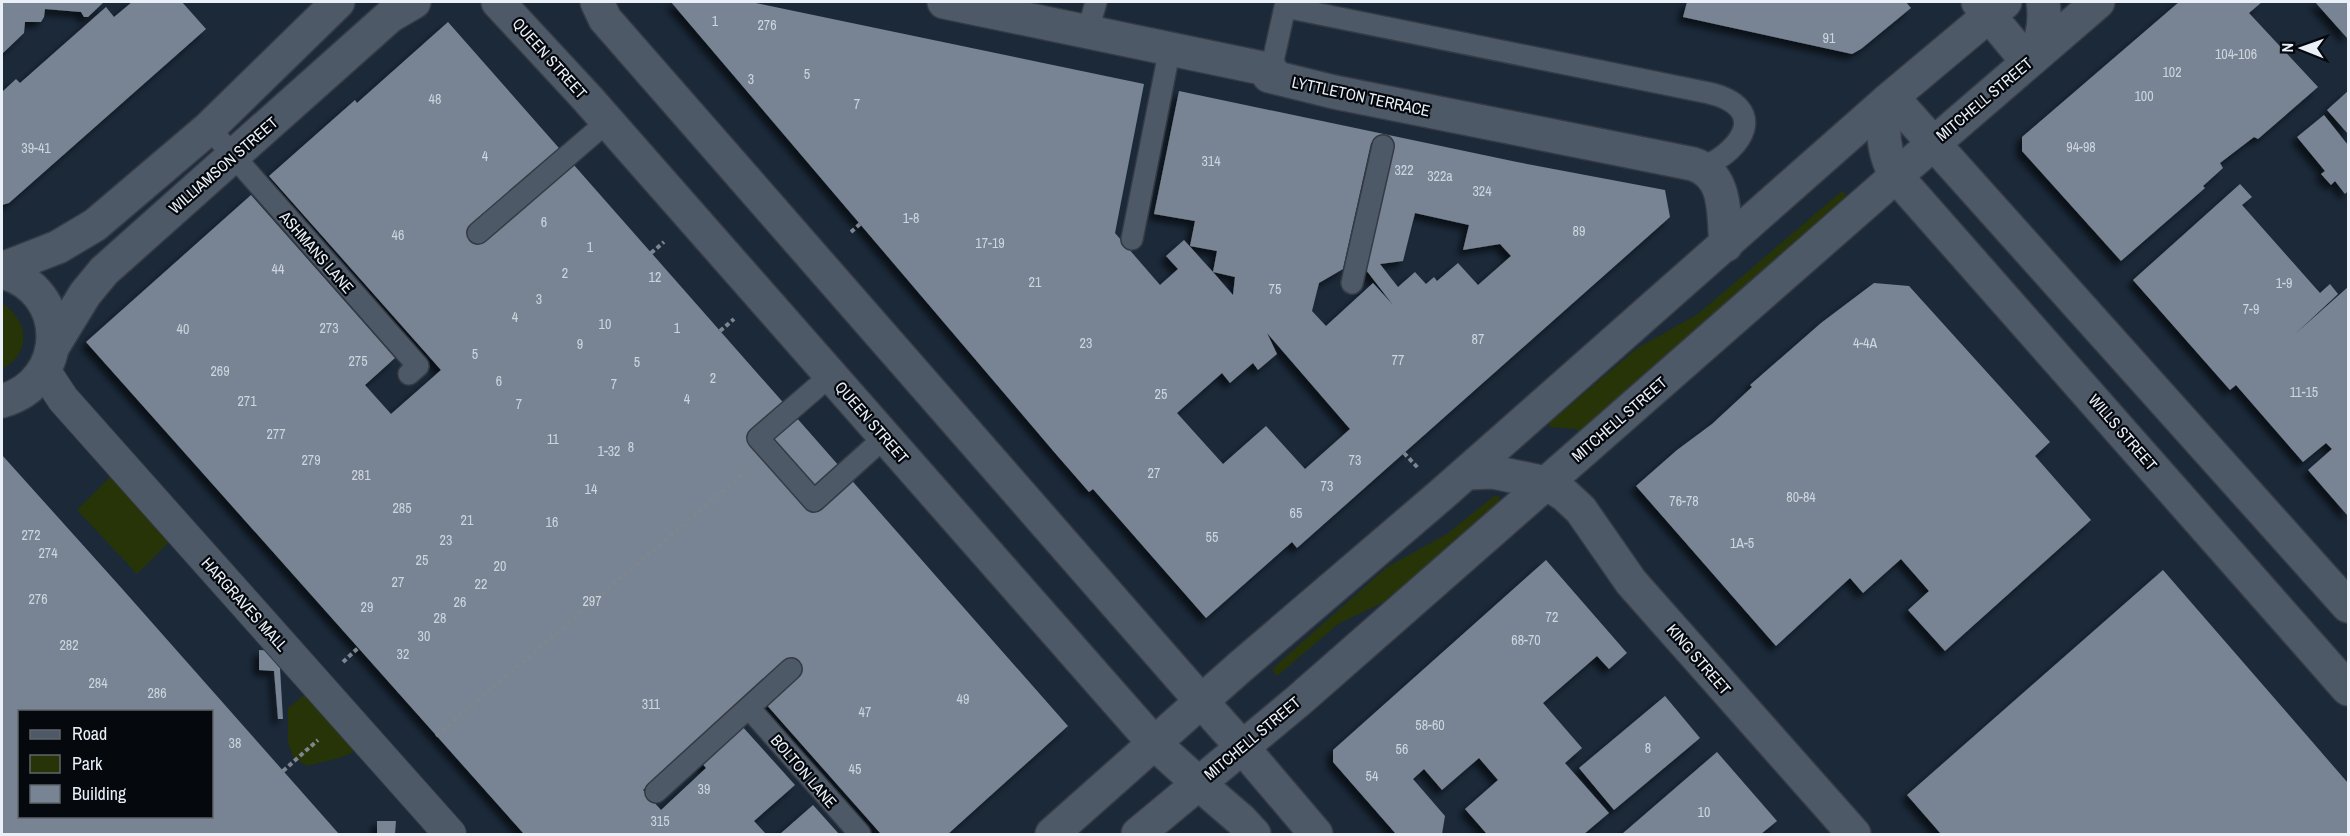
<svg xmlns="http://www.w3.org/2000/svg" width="2350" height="836" viewBox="0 0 2350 836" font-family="'Archivo Narrow',sans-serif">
<defs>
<filter id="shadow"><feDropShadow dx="-5.5" dy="5.5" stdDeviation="3" flood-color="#0009"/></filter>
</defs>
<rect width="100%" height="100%" fill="#151e2a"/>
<path fill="#1b2939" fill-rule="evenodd" d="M2,2H2348V834H2ZM20,712H212V816H20Z"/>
<g fill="#273407">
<polygon points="1842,191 1845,193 1846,198 1579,433 1576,429 1551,427 1548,424 1636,349 1698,314"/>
<path d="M2,303C29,321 32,353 2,369Z"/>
<polygon points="113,474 171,540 137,574 77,510"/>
<polygon points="1494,496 1499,496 1500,502 1399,591 1384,602 1338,624 1277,676 1272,669 1387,567 1447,534"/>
<path d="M307,693L351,729L353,752C339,760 322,761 307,766L293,757L288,742V708Z"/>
</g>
<g fill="#788493" fill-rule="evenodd" filter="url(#shadow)">
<polygon points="2,2 104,2 88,17 84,17 81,12 45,9 44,17 41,22 25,22 24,33 2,54"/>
<polygon points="132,2 182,2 206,29 9,203 2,205 2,92 16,79 20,83 106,7 114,17"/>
<path d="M671,2H751L1144,84L1115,233L1160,285L1178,269L1166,256L1184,240L1213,272L1217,251L1190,246L1195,221L1154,214L1179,91L1517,162L1665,190L1670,217L1297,548L1292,542L1206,618L1093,489L1089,492L1055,453ZM1371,143L1389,147L1363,266L1393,305L1373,283L1326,326L1312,311L1319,283L1343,269ZM1415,213L1469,225L1463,250L1500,244L1511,256L1478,285L1458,263L1437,281L1434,277L1426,284L1415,272L1398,287L1380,264L1403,261ZM1213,272L1235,277L1233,295ZM1267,333L1350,429L1305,469L1266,426L1223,464L1177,413L1222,373L1230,383L1253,363L1258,370L1277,354Z"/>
<polygon points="1687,2 1906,2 1911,8 1861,49 1852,54 1683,17"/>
<polygon points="2179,2 2262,2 2249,13 2318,87 2258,139 2254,137 2220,163 2223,168 2203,186 2205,188 2121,261 2022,151 2022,137"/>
<polygon points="2315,2 2348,2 2348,39"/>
<polygon points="448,22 1068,726 948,834 881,834 765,703 789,659 643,790 661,810 706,768 700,761 741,725 795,785 754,821 766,834 524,834 86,342 251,195 395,358 365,385 391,414 441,370 269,176 355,100 357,103"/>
<polygon points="2348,91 2348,134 2327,110"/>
<polygon points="2324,115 2348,145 2348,191 2345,194 2335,181 2331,185 2321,174 2325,171 2297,137"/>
<polygon points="2240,184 2252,197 2242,205 2320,293 2330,284 2338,294 2294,335 2348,287 2348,516 2308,470 2332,449 2326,443 2303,462 2236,385 2230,390 2133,280"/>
<polygon points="1874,283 1909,286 2050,442 2035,456 2091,520 1945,651 1908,610 1929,591 1901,559 1863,593 1850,578 1776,646 1636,486 1677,450 1712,424 1752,387 1750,385 1821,323"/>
<path d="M2,455L117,583L339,834H2ZM212,711V816H20V711Z"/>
<polygon points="1546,560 1627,653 1609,669 1597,656 1543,703 1582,748 1565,763 1609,813 1584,834 1484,834 1486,833 1465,809 1498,780 1479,758 1442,790 1424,769 1413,779 1445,816 1442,834 1396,834 1333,762 1333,750"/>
<polygon points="2163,570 2348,783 2348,834 1941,834 1907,795"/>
<polygon points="259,650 279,651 283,719 278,719 274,671 259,670"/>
<polygon points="1665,696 1700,738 1614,810 1579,768"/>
<polygon points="1717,752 1777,821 1761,834 1622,834"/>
<polygon points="813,805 839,834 780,834"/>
<polygon points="377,821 396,821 395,834 377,834"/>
</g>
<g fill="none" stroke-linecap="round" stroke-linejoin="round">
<g stroke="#353b45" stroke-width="24">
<g id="service">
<polyline points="1088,31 1096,2"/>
<path d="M1271,70L1285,7L1709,93C1768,107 1745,149 1703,167"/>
<polyline points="209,128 418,366 409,374"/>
<polyline points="478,233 607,122"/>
<polyline points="1132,239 1170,48"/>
<polyline points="1352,283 1383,146"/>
<polyline points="831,375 758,438 814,501 885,437"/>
<polyline points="749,708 860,834"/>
<polyline points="656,792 791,669"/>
</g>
</g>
<g stroke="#353b45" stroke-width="34">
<polyline id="pedestrian" points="44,370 63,399 450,834"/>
</g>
<g stroke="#353b45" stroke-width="36">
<g id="minor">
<polyline points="498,2 587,98 1154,743"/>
<polyline points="597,2 605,19 1201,701"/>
<path d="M944,2L1271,70L1269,76L1334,92L1693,164C1728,175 1723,214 1726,245"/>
<polyline points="2,269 58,247 95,225 209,128 338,2"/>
<path d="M2,272C70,290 70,382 2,401"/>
<polyline points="52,348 85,294 104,271 390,16 414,2"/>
<polyline points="1546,483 1565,495 1581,510 1631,582 1854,834"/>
<polyline points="1243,748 1316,834"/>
<polyline points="1198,783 1241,820 1254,834"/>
</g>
</g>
<g stroke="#353b45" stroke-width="36">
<g id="tertiary">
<polyline points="1467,473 1493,472 1546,483"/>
<polyline points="1201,701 1243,748"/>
<polyline points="1154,743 1198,783"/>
<polyline points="1052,834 1240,667 1441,495 1887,101"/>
<polyline points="1138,834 1298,701 1896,176"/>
</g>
</g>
<g stroke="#353b45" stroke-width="36">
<g id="secondary">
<polyline points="1978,2 2027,61"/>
<path d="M2005,2L1887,101C1881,127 1883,153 1896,176L2348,689"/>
<path d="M2034,56C2043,38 2046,21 2043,2"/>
<polyline points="1892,97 2348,606"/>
<polyline points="1896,176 2098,2"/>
</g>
</g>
<g stroke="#7d858f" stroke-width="4" stroke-dasharray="4.5 3" stroke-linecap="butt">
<polyline points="851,232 860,224"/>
<polyline points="651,253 664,242"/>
<polyline points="720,331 734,319"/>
<polyline points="1404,453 1418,468"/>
<polyline points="343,662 358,648"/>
<polyline points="436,736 746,471"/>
<polyline points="283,771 318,740"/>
</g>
<use href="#service" stroke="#4e5967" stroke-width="21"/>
<use href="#pedestrian" stroke="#4e5967" stroke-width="32"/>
<use href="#minor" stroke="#4e5967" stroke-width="33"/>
<use href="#tertiary" stroke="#4e5967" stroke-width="33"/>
<use href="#secondary" stroke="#4e5967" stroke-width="33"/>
</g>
<g text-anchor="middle" stroke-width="4.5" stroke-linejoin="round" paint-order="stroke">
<g font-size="14" fill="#cdd5df">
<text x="715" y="26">1</text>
<text x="767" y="30">276</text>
<text x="1829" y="43">91</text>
<text x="2236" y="59">104-106</text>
<text x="2172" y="77">102</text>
<text x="807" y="79">5</text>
<text x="751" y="84">3</text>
<text x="2144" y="101">100</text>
<text x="435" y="104">48</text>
<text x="857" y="109">7</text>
<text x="2081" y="152">94-98</text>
<text x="36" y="153">39-41</text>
<text x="485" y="161">4</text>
<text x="1211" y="166">314</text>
<text x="1404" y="175">322</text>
<text x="1440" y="181">322a</text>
<text x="1482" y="196">324</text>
<text x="911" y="223">1-8</text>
<text x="544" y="227">6</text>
<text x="1579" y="236">89</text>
<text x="398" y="240">46</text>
<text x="990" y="248">17-19</text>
<text x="590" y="252">1</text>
<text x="278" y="274">44</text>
<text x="565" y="278">2</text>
<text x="655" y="282">12</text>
<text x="1035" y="287">21</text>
<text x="2284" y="288">1-9</text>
<text x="1275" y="294">75</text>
<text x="539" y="304">3</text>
<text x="2251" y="314">7-9</text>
<text x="515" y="322">4</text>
<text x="605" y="329">10</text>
<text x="329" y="333">273</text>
<text x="677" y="333">1</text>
<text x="183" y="334">40</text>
<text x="1478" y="344">87</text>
<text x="1086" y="348">23</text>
<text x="1865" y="348">4-4A</text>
<text x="580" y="349">9</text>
<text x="475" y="359">5</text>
<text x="1398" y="365">77</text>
<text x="358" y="366">275</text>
<text x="637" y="367">5</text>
<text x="220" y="376">269</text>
<text x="713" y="383">2</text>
<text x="499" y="386">6</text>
<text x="614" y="389">7</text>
<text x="2304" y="397">11-15</text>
<text x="1161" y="399">25</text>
<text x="687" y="404">4</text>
<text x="247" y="406">271</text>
<text x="519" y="409">7</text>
<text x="276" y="439">277</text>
<text x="553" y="444">11</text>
<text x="631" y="452">8</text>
<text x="609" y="456">1-32</text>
<text x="311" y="465">279</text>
<text x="1355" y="465">73</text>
<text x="1154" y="478">27</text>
<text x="361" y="480">281</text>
<text x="1327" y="491">73</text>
<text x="591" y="494">14</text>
<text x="1801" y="502">80-84</text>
<text x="1684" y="506">76-78</text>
<text x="402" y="513">285</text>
<text x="1296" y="518">65</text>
<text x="467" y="525">21</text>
<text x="552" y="527">16</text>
<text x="31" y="540">272</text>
<text x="1212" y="542">55</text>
<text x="446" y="545">23</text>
<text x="1742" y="548">1A-5</text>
<text x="48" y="558">274</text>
<text x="422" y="565">25</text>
<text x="500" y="571">20</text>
<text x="398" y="587">27</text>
<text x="481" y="589">22</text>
<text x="38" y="604">276</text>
<text x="592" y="606">297</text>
<text x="460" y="607">26</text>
<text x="367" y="612">29</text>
<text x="1552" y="622">72</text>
<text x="440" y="623">28</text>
<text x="424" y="641">30</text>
<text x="1526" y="645">68-70</text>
<text x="69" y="650">282</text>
<text x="403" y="659">32</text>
<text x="98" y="688">284</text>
<text x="157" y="698">286</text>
<text x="963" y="704">49</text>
<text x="651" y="709">311</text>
<text x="865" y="717">47</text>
<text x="1430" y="730">58-60</text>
<text x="235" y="748">38</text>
<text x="1648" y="753">8</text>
<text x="1402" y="754">56</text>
<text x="855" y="774">45</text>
<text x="1372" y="781">54</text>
<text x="704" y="794">39</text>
<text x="1704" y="817">10</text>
<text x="660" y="826">315</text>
</g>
<g font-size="16" fill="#e9f0f8" stroke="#05080d">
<text transform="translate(550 58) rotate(48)" y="6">QUEEN STREET</text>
<text transform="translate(1361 96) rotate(12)" y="6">LYTTLETON TERRACE</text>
<text transform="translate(1984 99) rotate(-40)" y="6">MITCHELL STREET</text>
<text transform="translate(223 165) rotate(-41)" y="6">WILLIAMSON STREET</text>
<text transform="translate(317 252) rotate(49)" y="6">ASHMANS LANE</text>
<text transform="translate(1619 419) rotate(-41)" y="6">MITCHELL STREET</text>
<text transform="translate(872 422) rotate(49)" y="6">QUEEN STREET</text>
<text transform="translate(2123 432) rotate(49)" y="6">WILLS STREET</text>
<text transform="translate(245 604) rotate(48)" y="6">HARGRAVES MALL</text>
<text transform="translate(1699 659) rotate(49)" y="6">KING STREET</text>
<text transform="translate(1252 738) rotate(-40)" y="6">MITCHELL STREET</text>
<text transform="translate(804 771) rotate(49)" y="6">BOLTON LANE</text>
</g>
</g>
<rect width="2350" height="836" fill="none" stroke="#e9f0f8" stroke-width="6"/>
<rect x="18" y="710" width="195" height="108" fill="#05080d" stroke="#60656b" stroke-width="1.5"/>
<rect x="30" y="730" width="30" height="9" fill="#4e5967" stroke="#60656b" stroke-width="1.5"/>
<text x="72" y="740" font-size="18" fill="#e9f0f8">Road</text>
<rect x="30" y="755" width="30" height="18" fill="#273407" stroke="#60656b" stroke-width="1.5"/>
<text x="72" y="770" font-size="18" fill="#e9f0f8">Park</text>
<rect x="30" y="785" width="30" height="18" fill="#788493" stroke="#60656b" stroke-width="1.5"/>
<text x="72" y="800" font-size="18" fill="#e9f0f8">Building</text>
<g transform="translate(2302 48) rotate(271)" stroke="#05080d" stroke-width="4.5" paint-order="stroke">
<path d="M0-4.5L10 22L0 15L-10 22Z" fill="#e9f0f8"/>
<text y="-9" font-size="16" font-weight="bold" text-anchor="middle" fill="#e9f0f8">N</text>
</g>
</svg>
